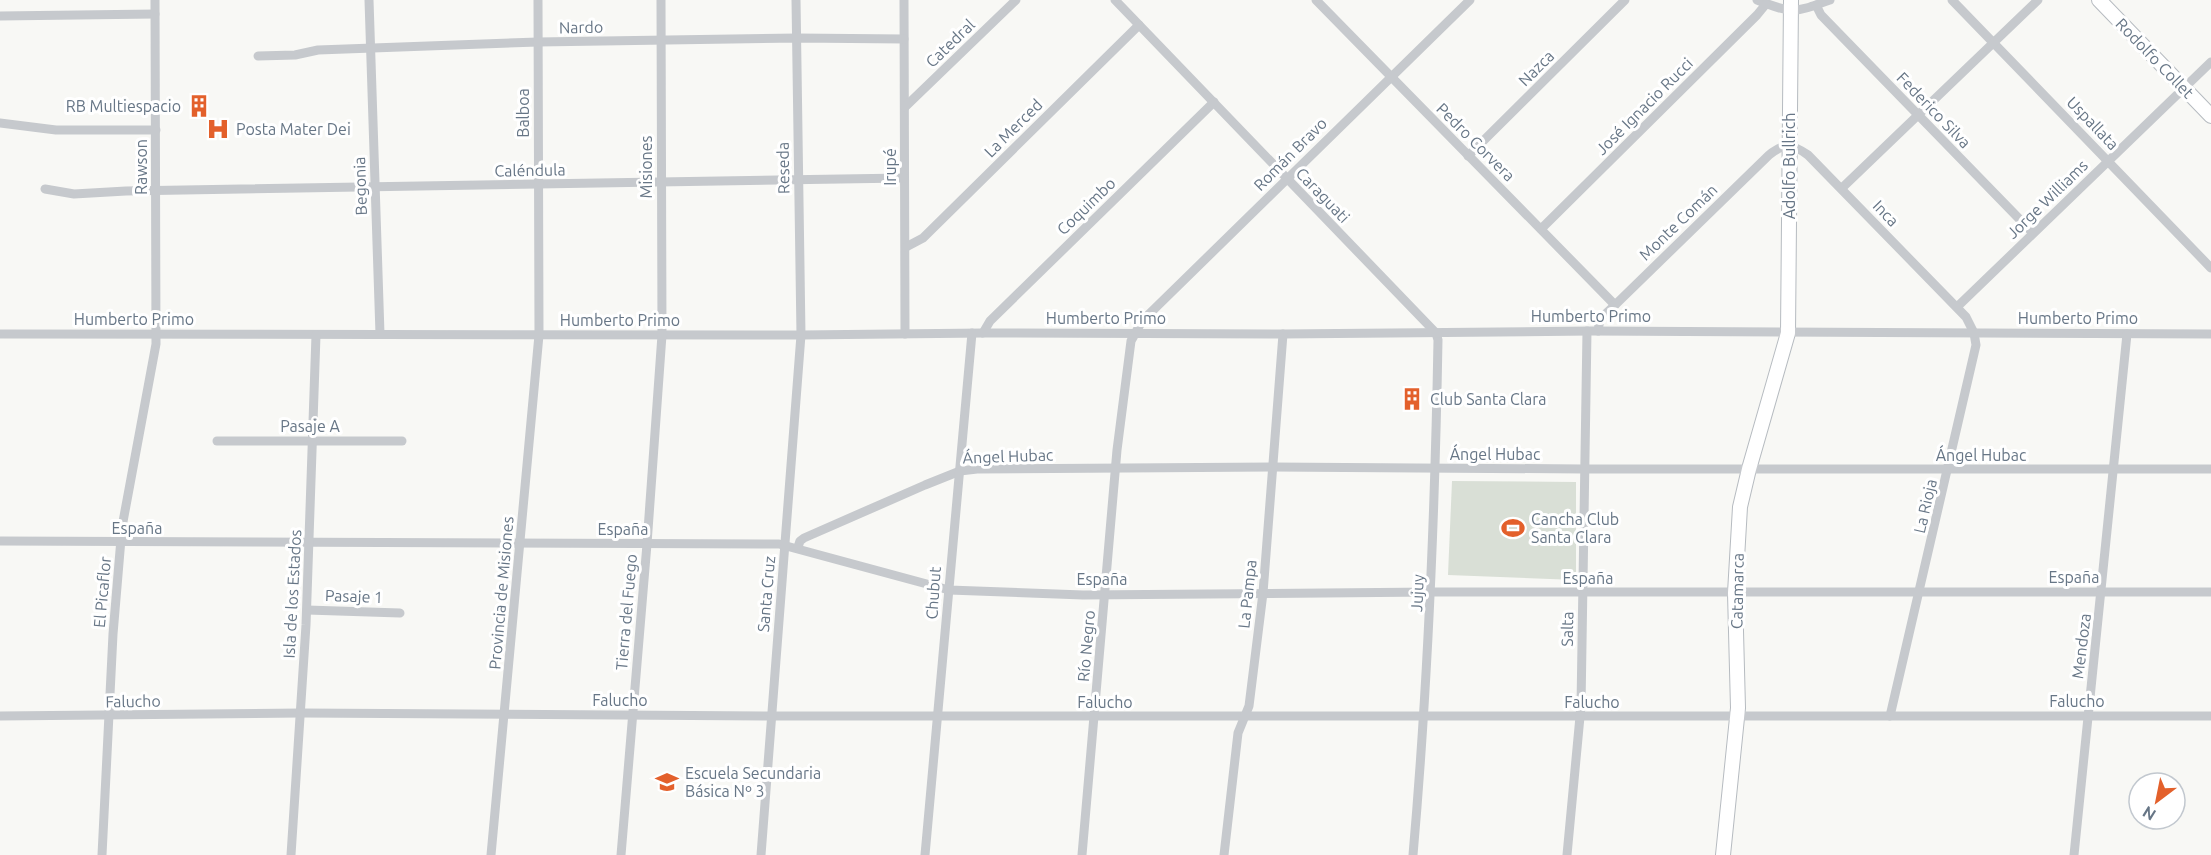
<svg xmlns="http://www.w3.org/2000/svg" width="2211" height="855" viewBox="0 0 2211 855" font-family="Ubuntu,sans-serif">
<rect width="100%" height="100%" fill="#f8f8f5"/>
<polygon fill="#d9dfd6" points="1452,481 1576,482 1576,580 1448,575"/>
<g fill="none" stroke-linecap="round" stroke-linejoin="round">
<g stroke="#b6bbc0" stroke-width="16">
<g id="secondary">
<polyline points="2099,0 2211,116"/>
<polyline points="1723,855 1738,708 1735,593 1740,507 1749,469 1788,333 1791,0"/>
</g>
</g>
<g stroke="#c6c9cd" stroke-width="9">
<polyline points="369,0 380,334"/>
<polyline points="904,0 905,334"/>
<path d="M1115,0L1436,333L1438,340C1435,512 1428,683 1413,855"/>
<polyline points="1316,0 1615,305"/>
<path d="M1757,0C1793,14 1794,13 1830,0"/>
<polyline points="1952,0 2211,268"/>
<polyline points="1816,5 1821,15 2033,233"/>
<polyline points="0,16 155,14"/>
<polyline points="258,56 295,55 318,50 538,42 797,38 904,39"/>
<polyline points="905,107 1016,0"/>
<polyline points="0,123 56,130 156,130"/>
<polyline points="1468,156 1625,0"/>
<polyline points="1842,188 2038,0"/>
<polyline points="45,189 74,194 126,191 904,178"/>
<polyline points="1541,229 1757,15 1766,4"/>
<polyline points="906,247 923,238 1139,25"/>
<polyline points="1957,307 2211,62"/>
<path d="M1598,331L1600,319L1615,305L1769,155C1784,143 1793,144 1808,155L1966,317L1974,333L1976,345L1890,716"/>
<polyline points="983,333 990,321 1214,102"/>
<polyline points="0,334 801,335 983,333 1283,334 1591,331 2211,334"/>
<polyline points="217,441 402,441"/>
<polyline points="0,541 779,544 949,590 1083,595 1432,592 2211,592"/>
<polyline points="798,547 800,541 804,538 925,485 960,471 977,469 1273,467 1584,469 2211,469"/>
<polyline points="307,610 400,613"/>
<polyline points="0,716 301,713 771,716 2211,716"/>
<polyline points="102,855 113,634 122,527 156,344 155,0"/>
<polyline points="291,855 306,625 316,335"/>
<polyline points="491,855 539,335 538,0"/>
<polyline points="621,855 647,544 662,335 661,0"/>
<polyline points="761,855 801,335 796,0"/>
<polyline points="925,855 972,333"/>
<polyline points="1082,855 1117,450 1131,341 1142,321 1470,0"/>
<polyline points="1224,855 1238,733 1249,706 1263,593 1283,334"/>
<polyline points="1567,855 1581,706 1587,331"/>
<polyline points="2074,855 2127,334"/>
</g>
<use href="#secondary" stroke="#fff" stroke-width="14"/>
</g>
<defs>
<g id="building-bare" transform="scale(1.8)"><path d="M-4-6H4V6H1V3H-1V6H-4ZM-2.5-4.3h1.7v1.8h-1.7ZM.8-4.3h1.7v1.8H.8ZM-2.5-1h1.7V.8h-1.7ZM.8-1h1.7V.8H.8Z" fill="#e3602b" stroke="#fff" stroke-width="2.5" paint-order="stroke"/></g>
<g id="hospital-bare" transform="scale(1.8)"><path d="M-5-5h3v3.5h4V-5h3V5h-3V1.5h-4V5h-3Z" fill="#e3602b" stroke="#fff" stroke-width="2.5" paint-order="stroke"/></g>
<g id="stadium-bare" transform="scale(1.8)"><path d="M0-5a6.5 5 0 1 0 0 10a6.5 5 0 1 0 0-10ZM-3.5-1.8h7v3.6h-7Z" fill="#e3602b" stroke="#fff" stroke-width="2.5" paint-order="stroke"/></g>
<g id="school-bare" transform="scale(1.8)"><path d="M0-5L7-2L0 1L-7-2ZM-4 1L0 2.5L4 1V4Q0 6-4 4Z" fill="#e3602b" stroke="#fff" stroke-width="2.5" paint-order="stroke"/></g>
</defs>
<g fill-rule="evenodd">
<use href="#building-bare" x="199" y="106"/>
<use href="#hospital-bare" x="218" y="129"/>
<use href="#building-bare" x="1412" y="399"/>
<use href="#stadium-bare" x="1513" y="528"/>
<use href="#school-bare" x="667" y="782"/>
</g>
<g text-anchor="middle" stroke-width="6" stroke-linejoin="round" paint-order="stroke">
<g font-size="16" fill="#677686" stroke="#fff">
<text transform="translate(581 27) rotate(-1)" y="6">Nardo</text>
<text transform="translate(950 43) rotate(-44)" y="6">Catedral</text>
<text transform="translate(2155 58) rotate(46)" y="6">Rodolfo Collet</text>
<text transform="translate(1536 68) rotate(-45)" y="6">Nazca</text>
<text transform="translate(1644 106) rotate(-45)" y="6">José Ignacio Rucci</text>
<text transform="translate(1934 110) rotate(46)" y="6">Federico Silva</text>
<text transform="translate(523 113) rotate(-90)" y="6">Balboa</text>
<text transform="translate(2093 123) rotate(46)" y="6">Uspallata</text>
<text transform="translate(1013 128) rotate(-45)" y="6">La Merced</text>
<text transform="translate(1476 142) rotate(45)" y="6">Pedro Corvera</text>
<text transform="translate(1290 154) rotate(-45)" y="6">Román Bravo</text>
<text transform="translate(1789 166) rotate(-90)" y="6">Adolfo Bullrich</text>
<text transform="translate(141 167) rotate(-90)" y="6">Rawson</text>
<text transform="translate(646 167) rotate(-90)" y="6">Misiones</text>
<text transform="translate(890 167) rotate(-90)" y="6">Irupé</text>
<text transform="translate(783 168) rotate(-91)" y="6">Reseda</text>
<text transform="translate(530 170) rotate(-1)" y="6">Caléndula</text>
<text transform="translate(360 186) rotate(-92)" y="6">Begonia</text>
<text transform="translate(1323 195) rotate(46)" y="6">Caraguati</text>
<text transform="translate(2047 199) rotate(-44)" y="6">Jorge Williams</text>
<text transform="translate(1086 206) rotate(-44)" y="6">Coquimbo</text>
<text transform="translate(1886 213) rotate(46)" y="6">Inca</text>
<text transform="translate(1678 222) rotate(-44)" y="6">Monte Comán</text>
<text x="1591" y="322">Humberto Primo</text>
<text x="1106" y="324">Humberto Primo</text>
<text x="2078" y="324">Humberto Primo</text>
<text x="134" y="325">Humberto Primo</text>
<text x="620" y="326">Humberto Primo</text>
<text x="310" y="432">Pasaje A</text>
<text x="1495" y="460">Ángel Hubac</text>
<text x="1981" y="461">Ángel Hubac</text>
<text transform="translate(1008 456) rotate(-2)" y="6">Ángel Hubac</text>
<text transform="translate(1925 506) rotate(-77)" y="6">La Rioja</text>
<text x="137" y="534">España</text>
<text x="623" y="535">España</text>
<text x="2074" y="583">España</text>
<text x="1588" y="584">España</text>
<text x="1102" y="585">España</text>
<text transform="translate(1737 591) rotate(-89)" y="6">Catamarca</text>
<text transform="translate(102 592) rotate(-85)" y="6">El Picaflor</text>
<text transform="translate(501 593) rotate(-85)" y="6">Provincia de Misiones</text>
<text transform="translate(933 593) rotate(-86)" y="6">Chubut</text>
<text transform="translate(1417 593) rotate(-87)" y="6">Jujuy</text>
<text transform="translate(292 594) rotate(-87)" y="6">Isla de los Estados</text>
<text transform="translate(766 594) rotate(-85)" y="6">Santa Cruz</text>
<text transform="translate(1247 594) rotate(-84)" y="6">La Pampa</text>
<text transform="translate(354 596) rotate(2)" y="6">Pasaje 1</text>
<text transform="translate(626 612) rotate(-85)" y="6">Tierra del Fuego</text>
<text transform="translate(1567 629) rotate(-89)" y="6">Salta</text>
<text transform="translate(1086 646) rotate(-85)" y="6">Río Negro</text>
<text transform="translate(2081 646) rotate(-83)" y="6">Mendoza</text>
<text x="620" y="706">Falucho</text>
<text transform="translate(133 701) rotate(-1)" y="6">Falucho</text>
<text x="2077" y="707">Falucho</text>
<text x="1105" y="708">Falucho</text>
<text x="1592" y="708">Falucho</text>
</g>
<g font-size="16" fill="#677686" stroke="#fff" text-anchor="start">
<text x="181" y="112" text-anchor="end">RB Multiespacio</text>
<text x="236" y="135">Posta Mater Dei</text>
<text x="1430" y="405">Club Santa Clara</text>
<text x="1531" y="525">Cancha Club<tspan x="1531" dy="18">Santa Clara</tspan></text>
<text x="685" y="779">Escuela Secundaria<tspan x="685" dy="18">Básica Nº 3</tspan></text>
</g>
</g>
<g transform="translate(2157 801) rotate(212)"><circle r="28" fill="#ffffff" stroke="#c2c8cf" stroke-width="1.5"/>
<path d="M0-4.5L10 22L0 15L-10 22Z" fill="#e3602b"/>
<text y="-9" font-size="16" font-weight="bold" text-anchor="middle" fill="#677686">N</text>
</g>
</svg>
